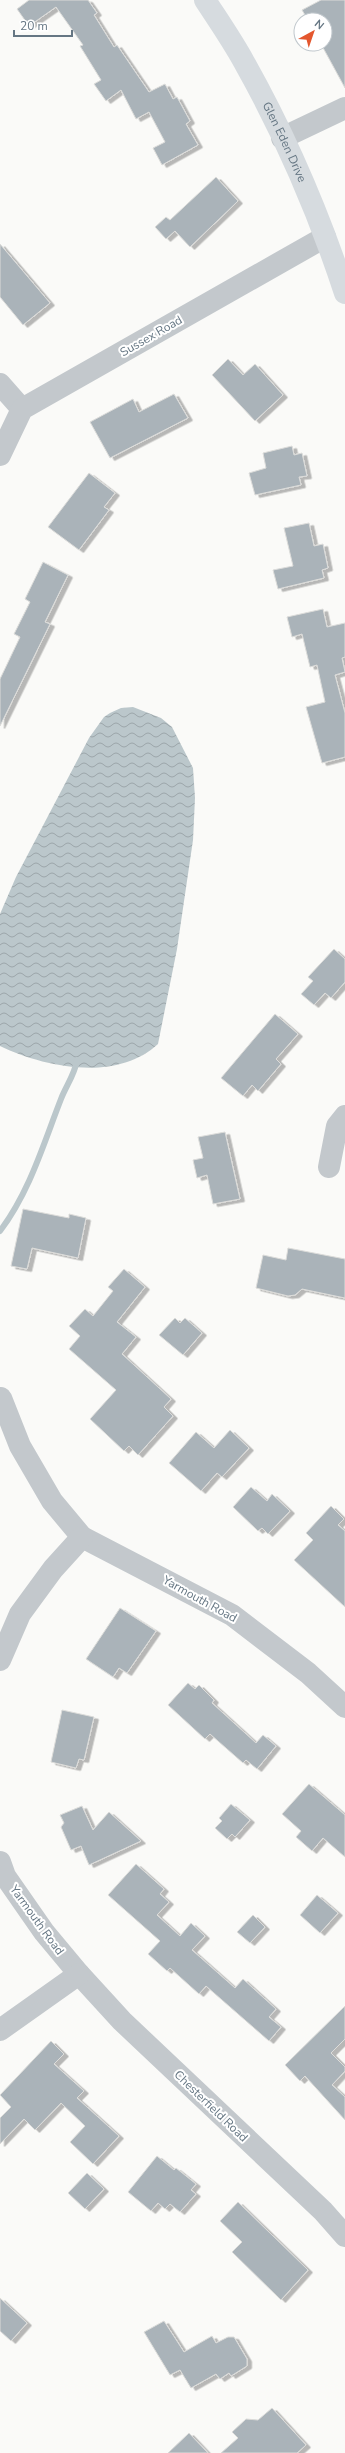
<svg xmlns="http://www.w3.org/2000/svg" width="345" height="2453" viewBox="0 0 345 2453" font-family="'Nunito Sans',sans-serif">
<defs>
<pattern id="water-waves" width="16" height="10" patternUnits="userSpaceOnUse"><rect width="16" height="10" fill="#bbc7cb"/><path d="M0 5q4-4 8 0t8 0" fill="none" stroke="#9ca6aa"/></pattern>
<filter id="shadow"><feDropShadow dx="4.5" dy="2.5" stdDeviation="0" flood-color="#0004"/></filter>
</defs>
<rect width="100%" height="100%" fill="#fafaf8"/>
<path fill="url(#water-waves)" d="M133,707L161,718L172,727L193,768L195,798L193,840L177,949L158,1044C117,1082 46,1068 0,1046V914L16,877L89,738L104,717L110,713L121,708Z"/>
<g fill="none" stroke-linecap="round" stroke-linejoin="round">
<path stroke="#bbc7cb" stroke-width="6" d="M0,1231C30,1191 43,1145 61,1099C66,1086 75,1074 77,1060"/>
</g>
<g fill="#aab3b9" stroke="#dcdcda" filter="url(#shadow)">
<polygon points="29,0 88,0 97,13 94,15 114,47 117,45 149,92 165,84 173,99 177,97 190,121 186,124 198,145 162,165 153,148 165,142 149,112 136,119 121,90 106,101 94,84 101,80 80,46 83,45 56,7 29,26 17,9"/>
<polygon points="321,0 345,0 345,88 321,44 325,44 325,20 308,20 302,10"/>
<polygon points="216,177 238,201 190,247 175,231 166,239 155,227 166,217 170,220"/>
<polygon points="0,244 50,303 23,325 0,297"/>
<polygon points="228,359 243,375 255,364 283,395 255,421 212,375"/>
<polygon points="174,394 188,418 110,458 90,422 133,399 139,412"/>
<polygon points="292,446 294,455 302,453 307,476 299,477 301,485 255,495 249,473 266,468 263,453"/>
<polygon points="89,473 115,493 104,507 109,510 79,550 48,527"/>
<polygon points="309,523 314,546 323,544 328,568 322,570 324,578 278,589 273,570 293,566 284,528"/>
<polygon points="43,562 68,575 45,622 50,624 0,726 0,679 20,637 14,634 30,602 25,599"/>
<polygon points="323,609 327,627 345,623 345,657 342,658 345,672 335,675 345,713 345,757 322,763 306,707 325,702 317,665 310,667 302,634 292,637 287,617"/>
<polygon points="334,949 345,959 345,982 331,998 325,993 314,1005 301,994 313,981 308,977"/>
<polygon points="275,1014 298,1034 276,1059 281,1064 258,1091 252,1085 243,1096 221,1078"/>
<polygon points="225,1132 240,1199 213,1204 207,1175 197,1178 193,1160 203,1158 198,1137"/>
<polygon points="23,1209 69,1218 69,1214 86,1218 78,1258 32,1248 27,1269 11,1266"/>
<polygon points="288,1248 345,1259 345,1298 302,1289 295,1295 288,1296 256,1288 263,1255 286,1260"/>
<polygon points="124,1269 145,1287 117,1322 136,1337 122,1354 171,1399 164,1407 173,1416 138,1455 129,1446 124,1451 90,1419 116,1390 69,1349 80,1336 69,1326 85,1309 93,1316 113,1291 108,1287"/>
<polygon points="175,1318 180,1323 185,1318 202,1333 183,1355 159,1335"/>
<polygon points="230,1430 249,1448 222,1477 217,1473 201,1491 169,1463 196,1432 214,1448"/>
<polygon points="251,1487 267,1501 272,1494 290,1511 268,1534 262,1528 258,1531 233,1507"/>
<polygon points="331,1506 344,1519 338,1525 345,1531 345,1607 294,1560 313,1540 306,1533"/>
<polygon points="120,1608 156,1631 127,1673 119,1668 113,1677 86,1659"/>
<polygon points="188,1683 195,1689 199,1685 214,1700 212,1703 256,1743 263,1735 276,1746 257,1769 246,1760 243,1763 210,1734 205,1739 168,1705"/>
<polygon points="62,1710 94,1717 84,1760 79,1759 76,1768 51,1762"/>
<polygon points="309,1784 345,1815 345,1857 323,1838 312,1851 296,1837 301,1831 282,1814"/>
<polygon points="231,1804 250,1820 235,1837 232,1834 227,1839 215,1828 222,1821 219,1818"/>
<polygon points="82,1806 93,1830 109,1812 141,1841 89,1865 81,1846 71,1850 61,1827 64,1823 60,1815"/>
<polygon points="136,1864 164,1889 160,1894 169,1902 157,1915 180,1936 191,1923 205,1936 192,1950 235,1988 243,1979 276,2009 269,2017 281,2027 269,2041 206,1986 199,1994 170,1968 167,1971 148,1954 160,1941 108,1895"/>
<polygon points="317,1895 338,1913 320,1933 300,1915"/>
<polygon points="253,1915 265,1927 250,1943 237,1932"/>
<polygon points="345,2006 345,2039 331,2053 345,2067 345,2071 332,2085 345,2097 345,2120 305,2076 300,2081 285,2065"/>
<polygon points="51,2041 64,2054 54,2064 84,2091 77,2098 119,2136 93,2164 70,2142 85,2126 61,2103 35,2130 24,2119 0,2144 0,2118 11,2107 0,2095"/>
<polygon points="157,2156 174,2170 176,2168 196,2184 191,2190 196,2194 180,2212 170,2204 165,2209 158,2203 151,2211 128,2192"/>
<polygon points="87,2173 104,2189 85,2209 68,2193"/>
<polygon points="238,2202 308,2270 281,2300 232,2252 242,2242 220,2221"/>
<polygon points="0,2298 27,2323 11,2341 0,2331"/>
<polygon points="164,2321 184,2352 212,2336 216,2343 228,2337 234,2337 247,2359 247,2366 231,2376 229,2373 220,2379 216,2374 191,2388 180,2370 170,2375 144,2332"/>
<polygon points="272,2408 306,2445 297,2453 221,2453 238,2438 232,2432 246,2419 258,2420"/>
<polygon points="189,2433 208,2453 168,2453"/>
</g>
<g fill="none" stroke-linecap="round" stroke-linejoin="round">
<g stroke="#c3c8cc" stroke-width="22">
<polyline points="282,138 345,108"/>
<polyline points="0,384 22,409"/>
<polyline points="0,455 22,409 325,237"/>
<polyline points="329,1167 337,1126 345,1116"/>
<polyline points="1,1398 20,1446 52,1501 82,1537 232,1615 308,1673 345,1707"/>
<polyline points="0,1660 20,1614 53,1569 82,1537"/>
<polyline points="0,1862 5,1876 44,1932 79,1974 122,2021 323,2211 345,2236"/>
<polyline points="0,2030 79,1974"/>
</g>
<path stroke="#d6dbdf" stroke-width="22" id="s1" d="M205,0C218,20 232,40 244,62C285,135 319,214 345,293"/>
</g>
<g text-anchor="middle" stroke-width="4" stroke-linejoin="round" paint-order="stroke">
<g font-size="12" fill="#657683" stroke="#fff">
<text dy="4" stroke="none"><textPath href="#s1" startOffset="163">Glen Eden Drive</textPath></text>
<text transform="translate(151 336) rotate(-30)" y="4">Sussex Road</text>
<text transform="translate(200 1599) rotate(29)" y="4">Yarmouth Road</text>
<text transform="translate(37 1920) rotate(54)" y="4">Yarmouth Road</text>
<text transform="translate(211 2106) rotate(44)" y="4">Chesterfield Road</text>
</g>
</g>
<g transform="translate(313 32) rotate(40)"><circle r="19" fill="#ffffff" stroke="#c1c8cd"/>
<path d="M0-3L7 15L0 10L-7 15Z" fill="#e4572e"/>
<text y="-6" font-size="11" font-weight="bold" text-anchor="middle" fill="#657683">N</text>
</g>
<path d="M14 30v6h58v-6" fill="none" stroke="#657683" stroke-width="2"/>
<text x="20" y="30" font-size="12" fill="#657683" stroke="#ffffff" stroke-width="3" paint-order="stroke">20 m</text>
</svg>
